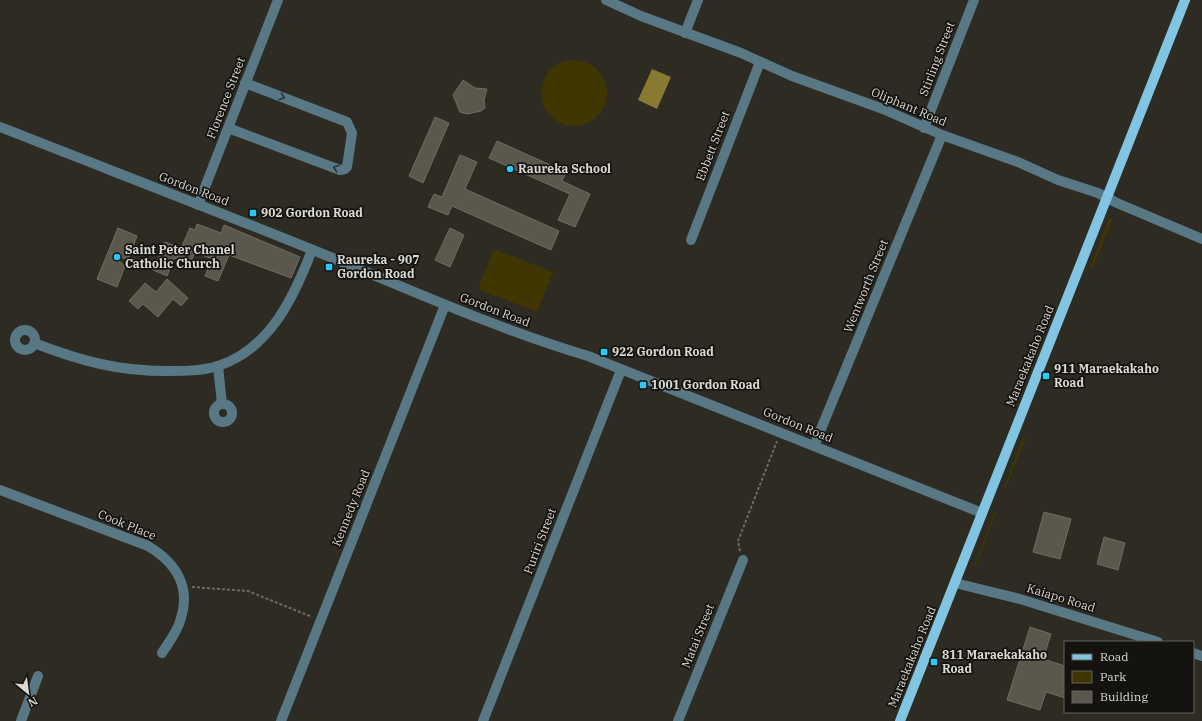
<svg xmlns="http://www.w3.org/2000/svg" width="1202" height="721" viewBox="0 0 1202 721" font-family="'IBM Plex Serif',serif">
<rect width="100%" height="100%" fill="#2d2b22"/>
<g fill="#403602">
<circle cx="574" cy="93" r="33"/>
<polygon points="1109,219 1112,220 1092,270 1090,268"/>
<polygon points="494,249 553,272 537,312 478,289"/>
<polygon points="1023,437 1026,437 1006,487 1004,488"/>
<polygon points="994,513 996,513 976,565 974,566"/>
</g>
<polygon fill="#8a7a31" points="652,69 671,77 657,109 638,100"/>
<g fill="#5a574d" stroke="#6f6d62">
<polygon points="463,80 475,88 487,89 484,100 485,108 481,111 467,114 460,112 453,95"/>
<polygon points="435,117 449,123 423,183 409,176"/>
<polygon points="497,141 566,172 562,181 590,194 575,227 558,220 570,194 489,158"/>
<polygon points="460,155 477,162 465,189 559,231 551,250 452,206 448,215 428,207 434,194 442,197"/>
<polygon points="197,224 221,233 224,225 300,257 291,278 229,255 218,281 205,276 212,259 195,252 190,264 174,258 167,276 153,270 165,242 181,248 190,228 195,230"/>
<polygon points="118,228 137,236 128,260 110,253 125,266 117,287 97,279"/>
<polygon points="450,228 464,235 450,267 435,260"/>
<polygon points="167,279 188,298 181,306 173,299 158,317 143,304 138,309 129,301 145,283 156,292"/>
<polygon points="1044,512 1071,519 1060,559 1033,552"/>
<polygon points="1104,537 1125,543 1118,570 1097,564"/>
<polygon points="1030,627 1051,634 1043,659 1065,666 1065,698 1046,692 1040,710 1007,700"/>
</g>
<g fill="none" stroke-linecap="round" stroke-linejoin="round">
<g stroke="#6d6b63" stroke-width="2" stroke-dasharray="3 2" stroke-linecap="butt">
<polyline points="740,551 738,541 777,441"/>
<polyline points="192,587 248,591 312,617"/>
</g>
<g stroke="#587886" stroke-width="10">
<polyline points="606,0 641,16 741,53 792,76 883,109 942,135 1018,162 1058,180 1098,193 1117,203 1202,239"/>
<polyline points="685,33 698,0"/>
<path d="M0,127C104,168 209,208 313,250C404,287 494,328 588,356L982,513"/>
<polyline points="228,128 340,170 345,169 347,167 352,133 347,122 245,83"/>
<polyline points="924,128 974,0"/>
<polyline points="198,205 278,0"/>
<polyline points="691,240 760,62"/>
<circle cx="25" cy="340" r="10"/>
<path d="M34,343C81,361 117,371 167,371C184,371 202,371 218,366C270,349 294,297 312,250"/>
<polyline points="218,366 222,404"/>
<circle cx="223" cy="413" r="9"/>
<polyline points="814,446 942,135"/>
<path d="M0,490L148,546C175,562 191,586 181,618C178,631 169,642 162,653"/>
<polyline points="955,583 1020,599 1158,642"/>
<polyline points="1193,653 1202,656"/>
<polyline points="21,721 38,676"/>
<polyline points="281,721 445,305"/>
<polyline points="483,721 621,370"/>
<polyline points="678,721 743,560"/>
</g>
<polyline stroke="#81c5e3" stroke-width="10" points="900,721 1185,0"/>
</g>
<defs><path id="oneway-chevron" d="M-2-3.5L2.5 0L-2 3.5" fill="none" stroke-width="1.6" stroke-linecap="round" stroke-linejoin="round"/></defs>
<g stroke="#2c3639">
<use href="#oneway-chevron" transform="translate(282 97) rotate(20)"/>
<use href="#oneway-chevron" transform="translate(336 168) rotate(-162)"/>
</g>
<g fill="#29c8ff" stroke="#14130f" stroke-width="1.5">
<circle cx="510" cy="169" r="4"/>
<rect x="249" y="209" width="8" height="8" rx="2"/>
<circle cx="117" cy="257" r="4"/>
<rect x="325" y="263" width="8" height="8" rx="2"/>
<rect x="600" y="348" width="8" height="8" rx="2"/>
<rect x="1042" y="372" width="8" height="8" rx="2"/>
<rect x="639" y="381" width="8" height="8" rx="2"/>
<rect x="930" y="658" width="8" height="8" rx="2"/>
</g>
<g text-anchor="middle" stroke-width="3.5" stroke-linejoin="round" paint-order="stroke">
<g font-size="12" fill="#dad8d2" stroke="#14130f">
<text transform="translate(937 59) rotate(-69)" y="4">Stirling Street</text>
<text transform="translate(226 98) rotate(-69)" y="4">Florence Street</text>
<text transform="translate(909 107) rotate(23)" y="4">Oliphant Road</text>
<text transform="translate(713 146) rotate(-69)" y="4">Ebbett Street</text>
<text transform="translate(194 189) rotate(21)" y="4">Gordon Road</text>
<text transform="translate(866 286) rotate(-68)" y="4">Wentworth Street</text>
<text transform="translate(495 310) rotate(21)" y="4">Gordon Road</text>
<text transform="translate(1030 356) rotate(-68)" y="4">Maraekakaho Road</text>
<text transform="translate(798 425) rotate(22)" y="4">Gordon Road</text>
<text transform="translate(351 508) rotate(-68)" y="4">Kennedy Road</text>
<text transform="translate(127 525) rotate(22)" y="4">Cook Place</text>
<text transform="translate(540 541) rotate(-69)" y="4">Puriri Street</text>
<text transform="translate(1061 598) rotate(17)" y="4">Kaiapo Road</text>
<text transform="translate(698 636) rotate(-68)" y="4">Matai Street</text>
<text transform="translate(912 657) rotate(-68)" y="4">Maraekakaho Road</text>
</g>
<g font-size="12" font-weight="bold" fill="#dad8d2" stroke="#14130f" text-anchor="start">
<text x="518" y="173">Raureka School</text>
<text x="261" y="217">902 Gordon Road</text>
<text x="125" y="254">Saint Peter Chanel<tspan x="125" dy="14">Catholic Church</tspan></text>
<text x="337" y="264">Raureka - 907<tspan x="337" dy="14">Gordon Road</tspan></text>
<text x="612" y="356">922 Gordon Road</text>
<text x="1054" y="373">911 Maraekakaho<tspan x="1054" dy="14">Road</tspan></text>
<text x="651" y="389">1001 Gordon Road</text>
<text x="942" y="659">811 Maraekakaho<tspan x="942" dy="14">Road</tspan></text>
</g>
</g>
<rect x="1064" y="641" width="130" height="72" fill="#14130f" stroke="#63625d"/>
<rect x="1072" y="654" width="20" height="6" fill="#81c5e3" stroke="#63625d"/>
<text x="1100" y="661" font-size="12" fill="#dad8d2">Road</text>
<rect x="1072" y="671" width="20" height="12" fill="#403602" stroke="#63625d"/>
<text x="1100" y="681" font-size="12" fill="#dad8d2">Park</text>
<rect x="1072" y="691" width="20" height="12" fill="#5a574d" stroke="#63625d"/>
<text x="1100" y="701" font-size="12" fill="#dad8d2">Building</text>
<g transform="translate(28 693) rotate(151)" stroke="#14130f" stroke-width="3" paint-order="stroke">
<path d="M0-3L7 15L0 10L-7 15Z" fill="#dad8d2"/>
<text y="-6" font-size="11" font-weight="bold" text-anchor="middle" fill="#dad8d2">N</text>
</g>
</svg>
